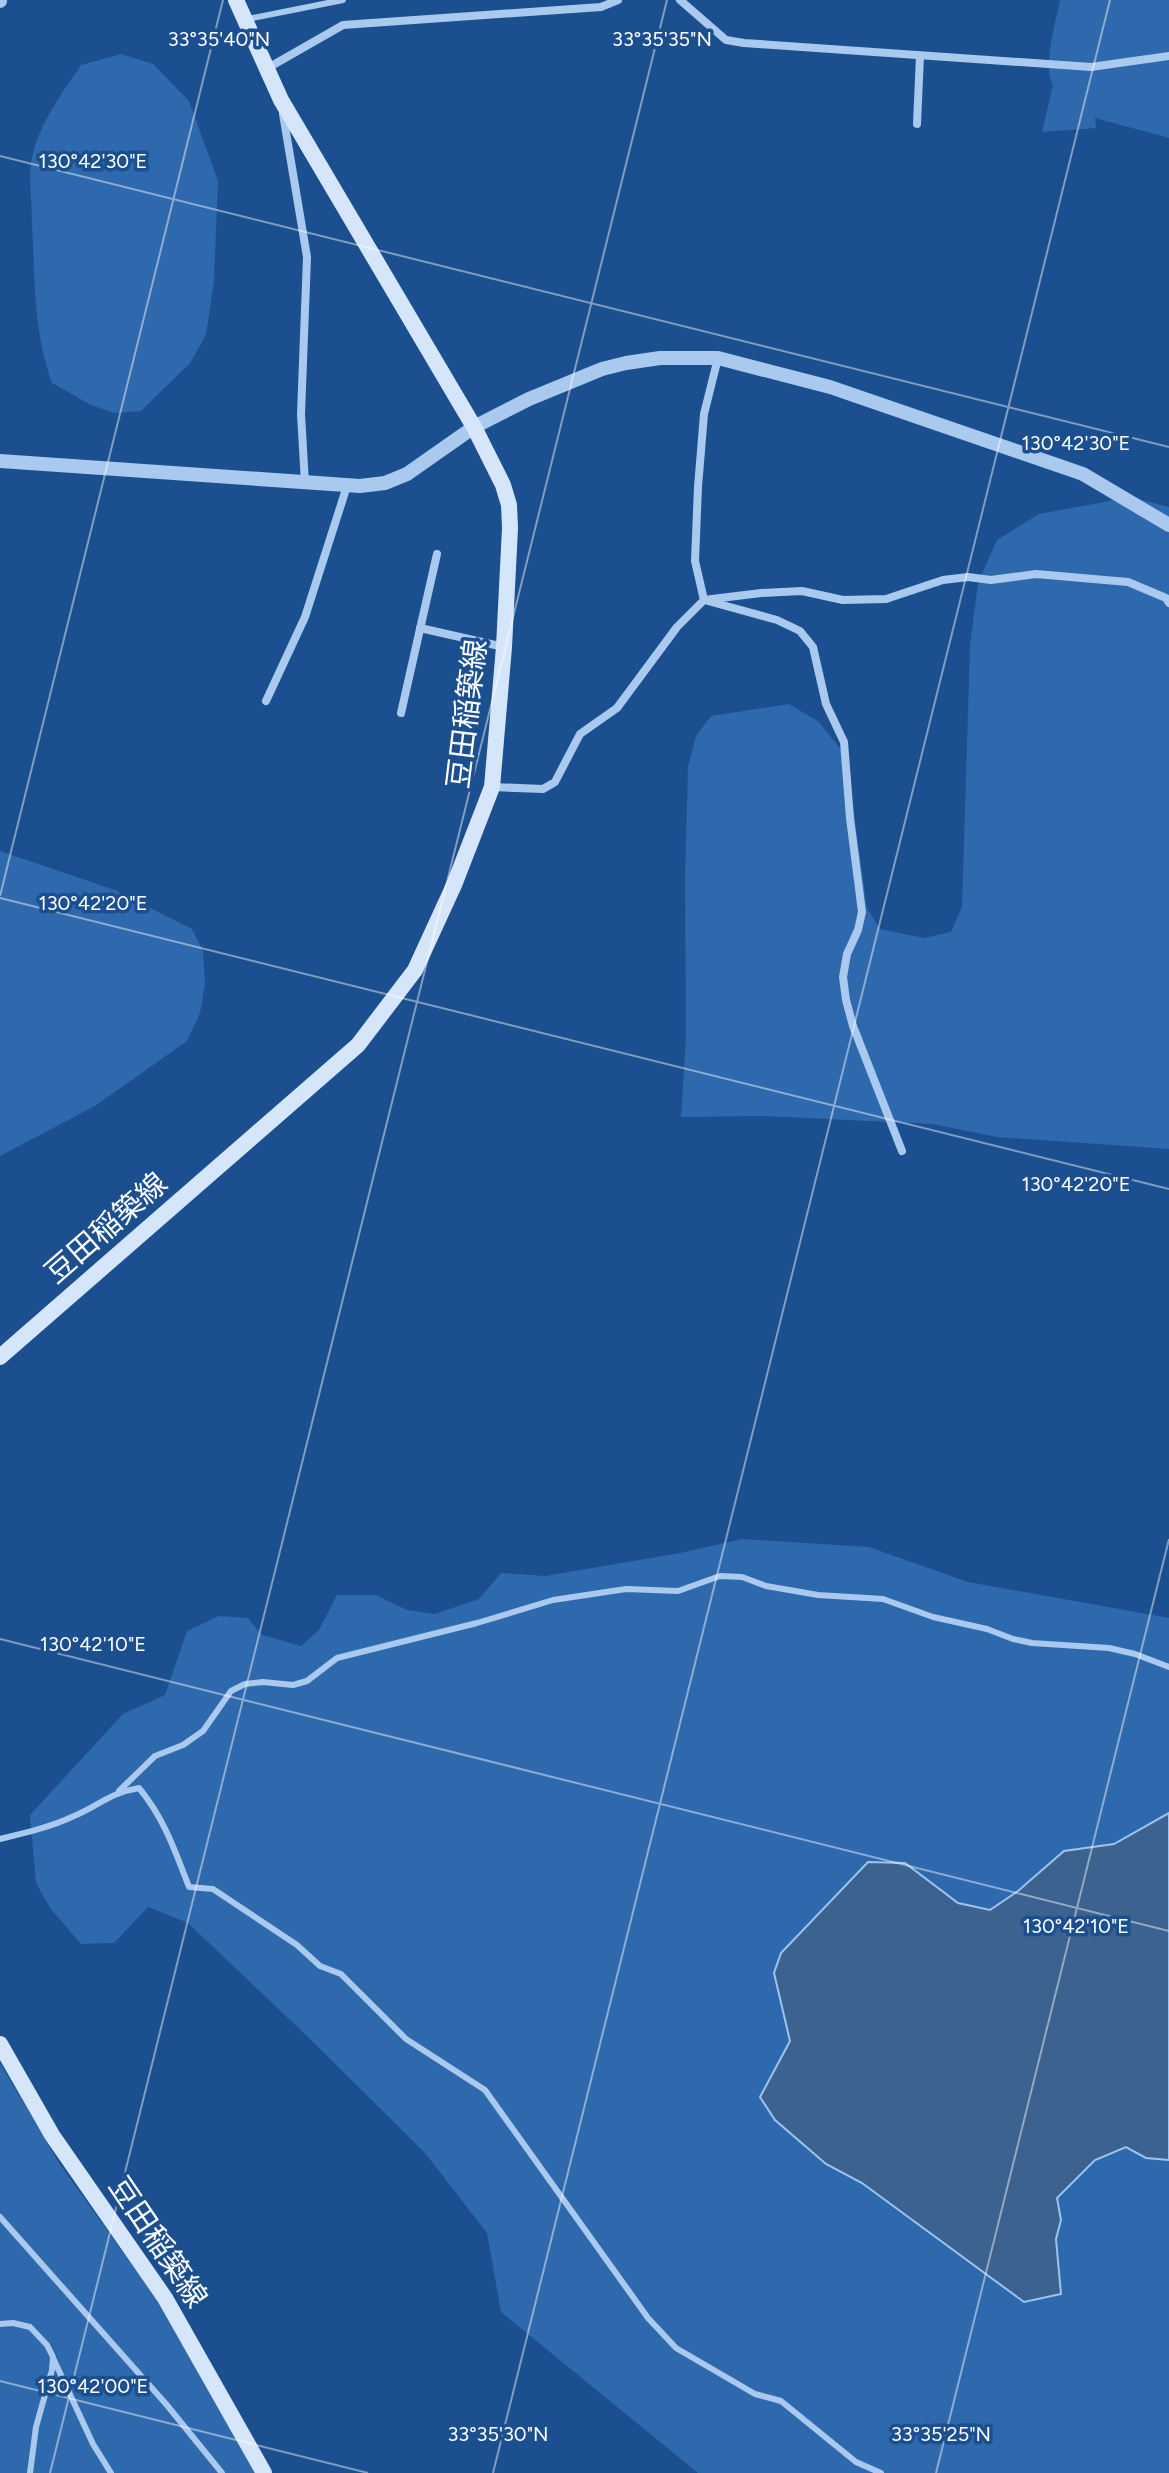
<svg xmlns="http://www.w3.org/2000/svg" width="1169" height="2473" viewBox="0 0 1169 2473" font-family="Figtree,'Noto Sans JP',sans-serif">
<rect width="100%" height="100%" fill="#1b4f8f"/>
<g fill="#2e69ad">
<path d="M1060,0H1169V138L1095,118L1096,128L1042,132L1053,85C1042,67 1056,21 1060,0Z"/>
<path d="M121,54L153,64L189,101L218,181L214,281L206,335L190,363L141,411L114,413L91,405L52,383C33,329 35,280 32,224C32,203 28,178 32,157C40,122 62,93 81,65Z"/>
<polygon points="1131,497 1169,507 1169,1149 997,1137 932,1124 764,1116 681,1117 686,1037 685,880 688,767 696,736 711,716 789,704 819,722 846,756 867,908 880,929 924,938 951,932 962,907 970,646 978,583 997,540 1039,514"/>
<polygon points="0,851 115,890 192,929 203,951 205,984 200,1013 187,1041 95,1106 0,1156"/>
<polygon points="742,1539 869,1547 968,1582 1169,1618 1169,2473 698,2473 501,2312 487,2233 425,2153 310,2039 188,1923 148,1907 114,1943 81,1944 50,1908 36,1883 30,1815 123,1714 165,1695 187,1631 219,1616 248,1618 262,1635 301,1646 319,1630 337,1595 376,1595 407,1610 435,1614 479,1599 501,1573 545,1576 680,1553"/>
<polygon points="0,2063 59,2163 165,2311 256,2473 0,2473"/>
</g>
<polygon fill="#3c6290" stroke="#9cc4f0" stroke-width="2" points="1169,1813 1169,2160 1146,2158 1126,2147 1095,2160 1057,2198 1061,2220 1056,2239 1061,2294 1024,2302 862,2183 826,2164 775,2120 760,2097 790,2041 774,1973 781,1953 868,1862 905,1863 958,1903 990,1910 1018,1891 1064,1851 1114,1844"/>
<g fill="none" stroke-linecap="round" stroke-linejoin="round">
<g stroke="#a9c9ee" stroke-width="6">
<polyline points="248,19 343,0"/>
<polyline points="119,1791 155,1756 183,1745 203,1731 231,1691 245,1684 263,1682 293,1685 307,1681 337,1658 477,1623 553,1600 626,1589 678,1591 720,1576 742,1577 766,1586 818,1595 883,1599 933,1617 987,1629 1013,1639 1032,1643 1109,1648 1135,1654 1169,1667"/>
<path d="M0,1839C25,1833 51,1827 74,1816C100,1805 109,1793 139,1788C164,1818 175,1851 189,1887L213,1889L297,1945L320,1966L341,1974L406,2039L485,2090L648,2318L676,2348L755,2394L781,2401L856,2462L881,2473"/>
<polyline points="0,2217 166,2404 222,2473"/>
<polyline points="0,2324 13,2323 30,2327 47,2345 53,2357 52,2370 36,2427 30,2473"/>
<polyline points="54,2360 93,2444 111,2473"/>
</g>
<g stroke="#a9c9ee" stroke-width="8">
<polyline points="680,0 726,40 744,43 1091,67 1169,56"/>
<polyline points="266,69 343,25 601,7 618,0"/>
<polyline points="283,114 307,257 301,414 305,483"/>
<polyline points="917,124 920,56"/>
<polyline points="704,600 695,561 698,487 704,414 718,358"/>
<polyline points="708,601 777,620 800,631 813,647 826,704 844,742 850,818 862,912 858,930 847,954 843,977 846,1000 853,1026 902,1151"/>
<polyline points="420,628 504,647"/>
<polyline points="266,701 305,617 347,486"/>
<polyline points="401,713 437,554"/>
<polyline points="492,787 543,789 555,782 580,734 617,708 677,627 704,600 761,593 802,591 843,600 886,599 943,580 968,577 991,580 1036,574 1128,582 1166,598 1169,603"/>
</g>
<g stroke="#a9c9ee" stroke-width="14">
<polyline points="0,1 0,0"/>
<polyline points="0,461 360,486 385,483 407,474 474,427 529,399 602,369 626,363 660,358 718,358 830,387 1083,474 1169,525"/>
</g>
<g stroke="#d6e6fa" stroke-width="16">
<polyline points="0,1357 358,1045 415,970 454,885 492,787 504,647 510,528 509,505 503,485 474,427 281,100 236,0"/>
<polyline points="0,2044 52,2135 165,2298 264,2473"/>
</g>
</g>
<path fill="none" stroke="#fff" stroke-width="2" stroke-opacity="0.45" d="M0,156L1169,447M0,896L223,0M0,898L1169,1189M0,1639L1169,1931M0,2381L368,2473M50,2473L667,0M493,2473L1110,0M936,2473L1169,1539"/>
<g text-anchor="middle" stroke-width="7" stroke-linejoin="round" paint-order="stroke">
<g font-size="30" fill="#fff" stroke="#1b4f8f">
<text transform="translate(467 714) rotate(-83)" y="10">豆田稲築線</text>
<text transform="translate(106 1228) rotate(-41)" y="10">豆田稲築線</text>
<text transform="translate(158 2242) rotate(56)" y="10">豆田稲築線</text>
</g>
</g>
<g font-size="20" text-anchor="middle" fill="#fff" stroke="#1b4f8f" stroke-width="7" stroke-linejoin="round" paint-order="stroke">
<text x="219" y="46">33°35'40"N</text>
<text x="662" y="46">33°35'35"N</text>
<text x="93" y="168">130°42'30"E</text>
<text x="1076" y="450">130°42'30"E</text>
<text x="93" y="910">130°42'20"E</text>
<text x="1076" y="1191">130°42'20"E</text>
<text x="93" y="1651">130°42'10"E</text>
<text x="1076" y="1933">130°42'10"E</text>
<text x="93" y="2393">130°42'00"E</text>
<text x="498" y="2441">33°35'30"N</text>
<text x="941" y="2441">33°35'25"N</text>
</g>
</svg>
